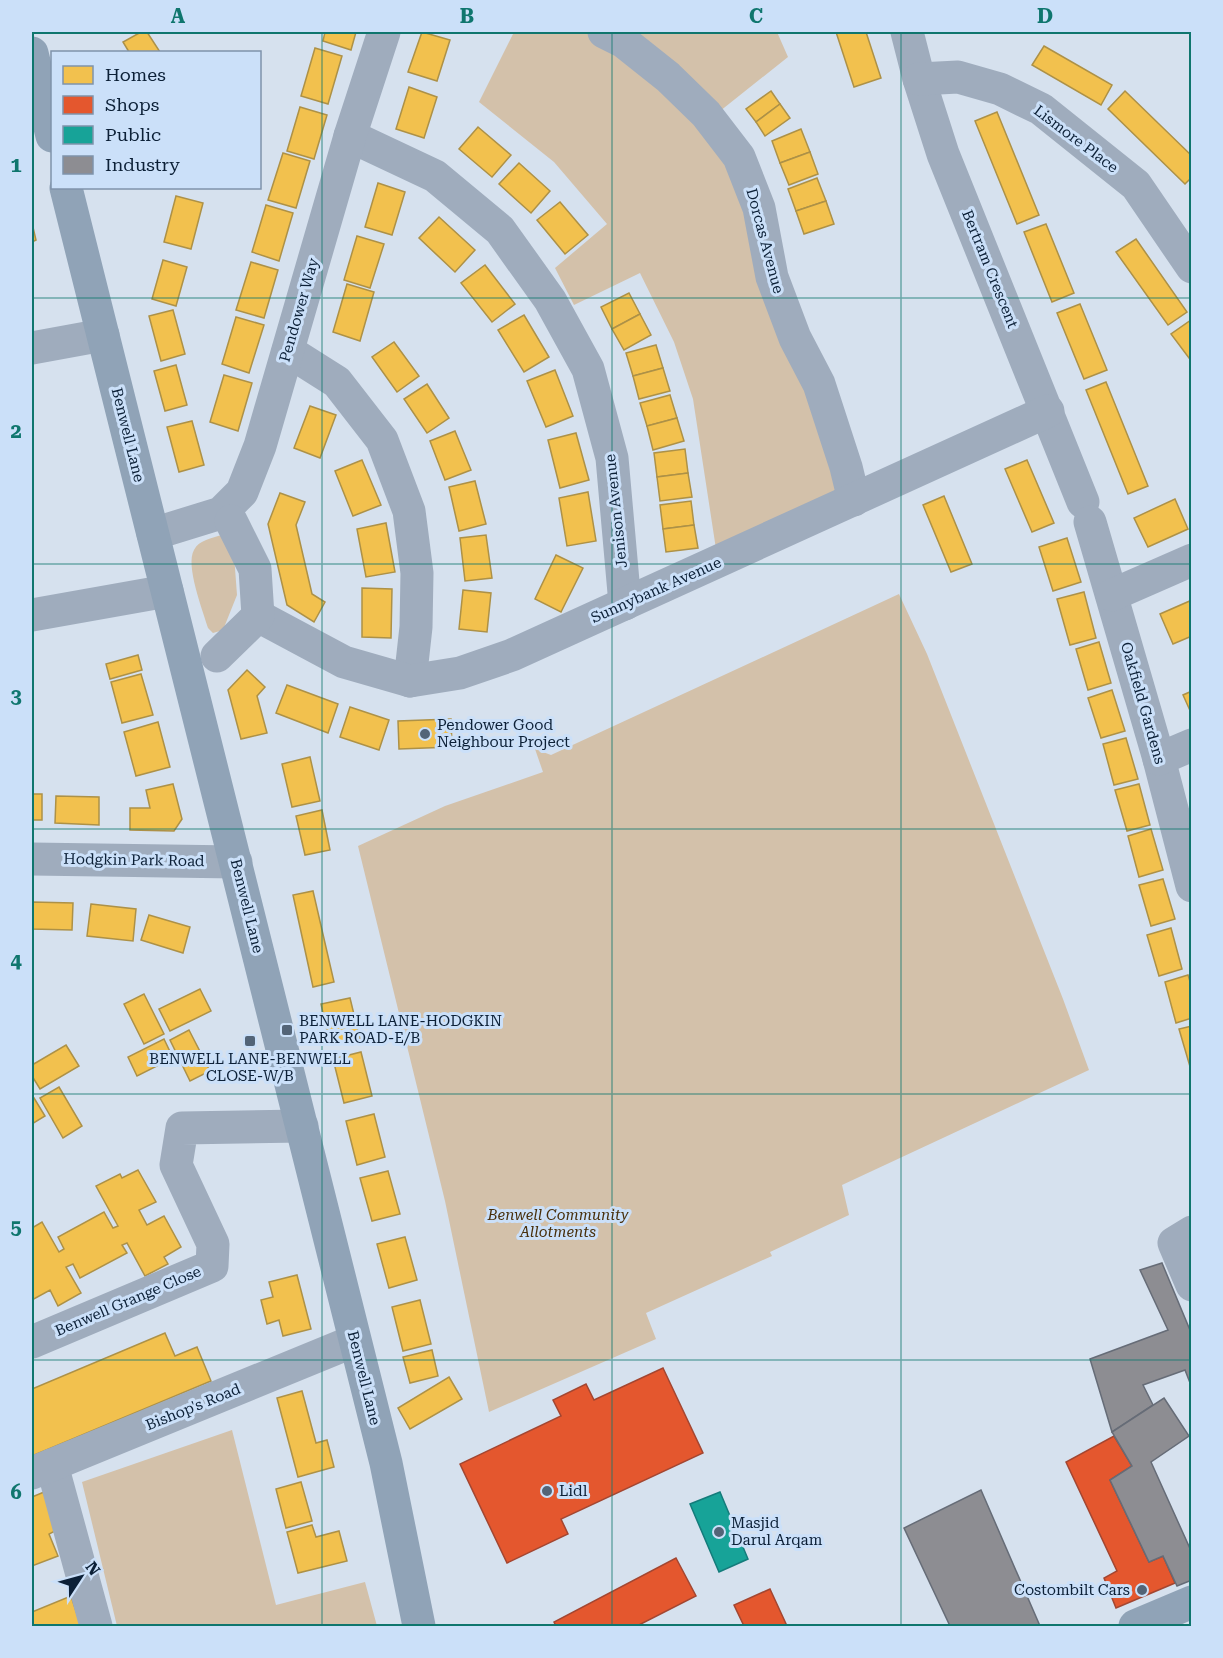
<svg xmlns="http://www.w3.org/2000/svg" width="1223" height="1658" viewBox="0 0 1223 1658" font-family="'Roboto Serif',serif">
<rect width="100%" height="100%" fill="#d6e1ee"/>
<g fill="#d3c1aa">
<polygon points="514,32 777,32 788,57 705,123 735,157 848,500 716,549 693,399 674,342 640,273 574,305 555,268 607,224 554,162 479,102"/>
<path d="M222,535L234,555L237,595L223,630L213,633L208,628C203,611 185,565 194,550C199,540 212,538 222,535Z"/>
<polygon points="899,594 927,654 1063,999 1089,1070 842,1185 849,1215 770,1252 772,1256 646,1313 656,1339 489,1412 445,1201 358,846 445,806 543,772 535,749 551,755"/>
<polygon points="232,1430 276,1605 365,1582 377,1626 117,1626 82,1482"/>
</g>
<g fill="#f2c14e" stroke="#ad9147" stroke-width="1.5">
<polygon points="141,32 147,32 160,52 129,52 123,42"/>
<polygon points="325,32 356,32 351,50 323,41"/>
<polygon points="422,32 450,40 437,81 408,72"/>
<polygon points="836,32 866,32 881,78 854,87"/>
<polygon points="1044,46 1112,85 1101,105 1032,65"/>
<polygon points="315,48 342,56 328,104 301,96"/>
<polygon points="409,87 437,97 424,138 396,129"/>
<polygon points="771,91 780,104 756,122 746,109"/>
<polygon points="1125,91 1192,156 1192,177 1185,184 1108,109"/>
<polygon points="780,104 790,118 765,136 756,122"/>
<polygon points="300,107 327,115 314,159 287,151"/>
<polygon points="997,112 1039,215 1017,224 975,121"/>
<polygon points="478,127 511,155 492,177 459,149"/>
<polygon points="801,129 810,152 780,163 772,141"/>
<polygon points="810,152 818,174 789,185 780,163"/>
<polygon points="283,153 310,161 296,208 268,200"/>
<polygon points="519,163 550,191 531,213 499,184"/>
<polygon points="817,178 826,201 796,211 788,189"/>
<polygon points="378,183 405,192 392,235 365,227"/>
<polygon points="176,196 203,203 191,249 164,242"/>
<polygon points="826,201 834,224 804,234 796,211"/>
<polygon points="560,202 588,235 565,254 537,220"/>
<polygon points="266,205 293,213 279,261 252,252"/>
<polygon points="439,217 475,250 455,272 419,238"/>
<polygon points="32,223 36,240 32,242"/>
<polygon points="1046,224 1074,293 1052,302 1024,232"/>
<polygon points="357,236 384,244 370,288 344,280"/>
<polygon points="1136,239 1187,312 1168,325 1116,252"/>
<polygon points="163,260 187,267 176,306 152,299"/>
<polygon points="251,262 278,270 264,318 236,310"/>
<polygon points="485,265 515,304 492,322 461,283"/>
<polygon points="347,284 374,292 360,341 333,332"/>
<polygon points="629,293 640,314 612,329 601,307"/>
<polygon points="1080,304 1107,370 1084,379 1057,313"/>
<polygon points="173,310 185,354 161,361 149,316"/>
<polygon points="640,314 651,335 624,350 612,329"/>
<polygon points="524,315 549,357 524,372 498,330"/>
<polygon points="236,317 264,325 249,373 222,364"/>
<polygon points="1191,320 1192,320 1192,362 1171,334"/>
<polygon points="394,342 419,376 397,392 372,357"/>
<polygon points="656,345 663,368 633,376 626,353"/>
<polygon points="176,365 187,405 165,411 154,371"/>
<polygon points="663,368 670,391 639,399 633,376"/>
<polygon points="555,370 573,416 546,427 527,381"/>
<polygon points="224,375 252,383 238,431 210,422"/>
<polygon points="1106,382 1148,486 1128,494 1086,390"/>
<polygon points="427,384 449,418 427,433 404,399"/>
<polygon points="670,395 677,418 647,426 640,403"/>
<polygon points="310,406 336,415 320,458 294,448"/>
<polygon points="677,418 684,441 653,450 647,426"/>
<polygon points="192,421 204,465 179,472 167,427"/>
<polygon points="455,431 471,470 445,480 430,441"/>
<polygon points="576,433 589,480 560,488 548,440"/>
<polygon points="685,449 688,473 657,477 654,453"/>
<polygon points="362,460 381,505 353,516 335,471"/>
<polygon points="1027,460 1054,523 1032,532 1005,469"/>
<polygon points="688,473 692,497 660,501 657,477"/>
<polygon points="475,481 486,524 459,531 449,487"/>
<polygon points="588,492 596,541 567,546 559,498"/>
<polygon points="280,493 305,502 296,525 312,594 325,602 314,622 287,605 268,524"/>
<polygon points="944,496 972,564 951,572 923,505"/>
<polygon points="1175,499 1188,529 1148,547 1134,518"/>
<polygon points="691,501 694,525 663,529 660,505"/>
<polygon points="386,523 395,572 366,577 357,529"/>
<polygon points="694,525 698,548 666,552 663,529"/>
<polygon points="486,535 492,578 465,581 460,538"/>
<polygon points="1067,538 1081,582 1053,591 1039,547"/>
<polygon points="556,555 583,568 561,612 535,599"/>
<polygon points="362,588 392,589 391,638 362,637"/>
<polygon points="463,590 491,593 487,632 459,629"/>
<polygon points="1084,592 1096,638 1070,645 1057,599"/>
<polygon points="1192,600 1192,636 1173,644 1160,614"/>
<polygon points="1099,642 1111,683 1088,690 1076,649"/>
<polygon points="138,655 142,670 110,679 106,664"/>
<polygon points="247,670 265,687 257,696 267,733 241,739 228,690"/>
<polygon points="141,674 153,715 122,723 111,682"/>
<polygon points="287,685 338,704 328,733 276,713"/>
<polygon points="1112,690 1125,731 1101,738 1088,698"/>
<polygon points="1192,691 1192,715 1183,695"/>
<polygon points="350,707 389,720 379,750 340,737"/>
<polygon points="451,719 452,747 399,749 398,721"/>
<polygon points="158,722 170,767 136,776 124,732"/>
<polygon points="1126,738 1138,779 1114,785 1103,744"/>
<polygon points="310,757 320,801 292,807 282,764"/>
<polygon points="173,784 182,819 174,831 130,830 130,808 150,808 146,790"/>
<polygon points="1139,784 1150,825 1127,831 1115,790"/>
<rect x="32" y="794" width="10" height="26"/>
<polygon points="56,796 99,797 99,825 55,823"/>
<polygon points="322,810 330,850 305,855 296,816"/>
<polygon points="1151,829 1163,870 1139,877 1128,836"/>
<polygon points="1163,879 1175,919 1151,926 1139,885"/>
<polygon points="313,891 334,982 313,987 293,895"/>
<polygon points="32,902 73,903 72,930 32,929"/>
<polygon points="91,904 136,909 133,941 87,936"/>
<polygon points="149,915 190,927 183,953 141,940"/>
<polygon points="1171,928 1182,969 1159,976 1147,935"/>
<polygon points="1188,975 1192,988 1192,1018 1176,1023 1165,982"/>
<polygon points="200,989 211,1011 170,1031 159,1009"/>
<polygon points="144,994 164,1034 144,1044 124,1004"/>
<polygon points="350,998 360,1039 330,1045 321,1004"/>
<polygon points="1192,1026 1192,1070 1191,1070 1179,1029"/>
<polygon points="189,1030 210,1071 190,1081 170,1040"/>
<polygon points="164,1039 173,1058 137,1076 128,1057"/>
<polygon points="66,1045 79,1066 40,1089 32,1076 32,1065"/>
<polygon points="361,1052 372,1096 344,1103 333,1059"/>
<polygon points="59,1087 82,1126 63,1138 40,1098"/>
<polygon points="34,1098 45,1116 32,1124 32,1099"/>
<polygon points="374,1114 385,1157 357,1165 346,1121"/>
<polygon points="138,1170 156,1202 139,1210 147,1225 164,1216 181,1247 164,1257 168,1264 145,1276 127,1243 122,1245 127,1253 80,1278 73,1264 66,1267 81,1293 58,1306 50,1290 32,1300 32,1228 42,1222 59,1252 64,1249 58,1237 104,1212 113,1228 118,1226 96,1186 120,1174 122,1178"/>
<polygon points="388,1171 400,1214 372,1221 360,1178"/>
<polygon points="405,1237 417,1280 389,1288 377,1244"/>
<polygon points="297,1275 311,1329 283,1336 279,1320 267,1324 261,1300 273,1297 269,1282"/>
<polygon points="420,1300 431,1344 403,1351 392,1307"/>
<polygon points="165,1333 175,1356 197,1347 211,1381 32,1456 32,1389"/>
<polygon points="432,1350 438,1376 410,1383 403,1357"/>
<polygon points="449,1377 462,1399 410,1429 398,1408"/>
<polygon points="302,1391 316,1443 327,1440 334,1467 298,1477 277,1398"/>
<polygon points="301,1482 312,1521 286,1528 276,1489"/>
<polygon points="44,1492 59,1529 49,1534 58,1556 32,1566 32,1497"/>
<polygon points="312,1525 316,1537 339,1531 347,1561 298,1573 287,1532"/>
<polygon points="71,1596 81,1626 32,1626 32,1612"/>
</g>
<g fill="#e4572e" stroke="#a34631" stroke-width="1.5">
<polygon points="663,1368 703,1453 561,1519 568,1534 507,1563 460,1464 561,1416 553,1400 586,1384 594,1400"/>
<polygon points="1114,1436 1132,1466 1110,1480 1149,1562 1163,1556 1175,1583 1116,1608 1104,1578 1117,1571 1066,1462"/>
<polygon points="676,1558 696,1596 637,1626 556,1626 554,1622"/>
<polygon points="770,1589 787,1626 744,1626 734,1605"/>
</g>
<polygon fill="#17a398" stroke="#147c7b" stroke-width="1.5" points="720,1492 748,1559 719,1572 690,1504"/>
<g fill="#8d8d92" stroke="#666c77" stroke-width="1.5">
<polygon points="1162,1263 1192,1335 1192,1388 1185,1370 1143,1385 1153,1405 1112,1432 1090,1359 1168,1330 1140,1270"/>
<polygon points="1164,1398 1189,1436 1151,1462 1192,1553 1192,1580 1177,1586 1163,1556 1149,1562 1110,1480 1132,1466 1112,1432"/>
<polygon points="981,1490 1040,1626 950,1626 904,1528"/>
</g>
<g fill="none" stroke-linecap="round" stroke-linejoin="round">
<g stroke="#9facbd" stroke-width="33">
<polyline points="604,32 624,42 668,77 706,114 739,157 759,208 772,277 795,338 819,384 846,467 854,500"/>
<polyline points="907,32 919,79 943,154 1083,502"/>
<polyline points="919,79 958,77 1000,89 1041,109 1136,185 1192,267"/>
<polyline points="350,136 435,176 500,230 550,300 588,369 612,458 625,604"/>
<polyline points="32,348 103,335"/>
<polyline points="288,351 337,382 382,440 409,511 417,573 416,627 410,681"/>
<polyline points="1090,522 1159,759 1192,886"/>
<polyline points="153,534 221,513 242,492 260,446 350,136 384,32"/>
<polyline points="1112,595 1192,560"/>
<polyline points="32,615 167,591"/>
<polyline points="258,616 344,662 410,681 460,673 512,655 1048,411"/>
<polyline points="217,656 258,616 255,569 231,521"/>
<polyline points="1159,759 1192,745"/>
<polyline points="32,859 236,862"/>
<polyline points="1192,1232 1174,1243 1192,1285"/>
<polyline points="32,1342 212,1266 213,1244 176,1165 182,1128 302,1126"/>
<polyline points="52,1465 96,1626"/>
<polyline points="32,1473 354,1341"/>
</g>
<g stroke="#90a3b7" stroke-width="33">
<polyline points="32,53 52,136"/>
<polyline points="66,188 386,1463 419,1626"/>
<polyline points="1135,1626 1192,1602"/>
</g>
</g>
<path fill="none" stroke="#0f766e" stroke-width="1.5" stroke-opacity="0.55" d="M322,32V1626M612,32V1626M901,32V1626M32,298H1192M32,564H1192M32,829H1192M32,1094H1192M32,1360H1192"/>
<g fill="#536477" stroke="#cbe0f9" stroke-width="2">
<circle cx="425" cy="734" r="6"/>
<rect x="281" y="1024" width="12" height="12" rx="3"/>
<rect x="244" y="1035" width="12" height="12" rx="3"/>
<circle cx="547" cy="1491" r="6"/>
<circle cx="719" cy="1532" r="6"/>
<circle cx="1142" cy="1590" r="6"/>
</g>
<g text-anchor="middle" stroke-width="6" stroke-linejoin="round" paint-order="stroke">
<g font-size="15" fill="#0c2037" stroke="#cbe0f9">
<text transform="translate(1076 139) rotate(37)" y="5">Lismore Place</text>
<text transform="translate(765 241) rotate(75)" y="5">Dorcas Avenue</text>
<text transform="translate(990 269) rotate(68)" y="5">Bertram Crescent</text>
<text transform="translate(299 310) rotate(-74)" y="5">Pendower Way</text>
<text transform="translate(128 435) rotate(76)" y="5">Benwell Lane</text>
<text transform="translate(616 511) rotate(-96)" y="5">Jenison Avenue</text>
<text transform="translate(656 590) rotate(-24)" y="5">Sunnybank Avenue</text>
<text transform="translate(1143 703) rotate(74)" y="5">Oakfield Gardens</text>
<text transform="translate(134 860) rotate(1)" y="5">Hodgkin Park Road</text>
<text transform="translate(247 906) rotate(76)" y="5">Benwell Lane</text>
<text transform="translate(128 1301) rotate(-23)" y="5">Benwell Grange Close</text>
<text transform="translate(364 1378) rotate(76)" y="5">Benwell Lane</text>
<text transform="translate(193 1407) rotate(-22)" y="5">Bishop's Road</text>
</g>
<g font-size="15" fill="#0c2037" stroke="#cbe0f9" text-anchor="start">
<text x="437" y="730">Pendower Good<tspan x="437" dy="17">Neighbour Project</tspan></text>
<text x="299" y="1026">BENWELL LANE-HODGKIN<tspan x="299" dy="17">PARK ROAD-E/B</tspan></text>
<text x="250" y="1064" text-anchor="middle">BENWELL LANE-BENWELL<tspan x="250" dy="17">CLOSE-W/B</tspan></text>
<text x="559" y="1496">Lidl</text>
<text x="731" y="1528">Masjid<tspan x="731" dy="17">Darul Arqam</tspan></text>
<text x="1130" y="1595" text-anchor="end">Costombilt Cars</text>
</g>
<g font-size="15" font-style="italic" fill="#482f0b" stroke="#cbe0f9">
<text x="558" y="1220">Benwell Community<tspan x="558" dy="17">Allotments</tspan></text>
</g>
</g>
<rect width="1223" height="1658" fill="none" stroke="#cbe0f9" stroke-width="66"/>
<rect x="51" y="51" width="210" height="138" fill="#cbe0f9" stroke="#7f93ab" stroke-width="1.5"/>
<rect x="63" y="66" width="30" height="18" fill="#f2c14e" stroke="#7f93ab" stroke-width="1.5"/>
<text x="105" y="81" font-size="18" fill="#0c2037">Homes</text>
<rect x="63" y="96" width="30" height="18" fill="#e4572e" stroke="#7f93ab" stroke-width="1.5"/>
<text x="105" y="111" font-size="18" fill="#0c2037">Shops</text>
<rect x="63" y="126" width="30" height="18" fill="#17a398" stroke="#7f93ab" stroke-width="1.5"/>
<text x="105" y="141" font-size="18" fill="#0c2037">Public</text>
<rect x="63" y="156" width="30" height="18" fill="#8d8d92" stroke="#7f93ab" stroke-width="1.5"/>
<text x="105" y="171" font-size="18" fill="#0c2037">Industry</text>
<g transform="translate(81 1577) rotate(54)" stroke="#cbe0f9" stroke-width="4.5" paint-order="stroke">
<path d="M0-4.5L10 22L0 15L-10 22Z" fill="#0c2037"/>
<text y="-9" font-size="16" font-weight="bold" text-anchor="middle" fill="#0c2037">N</text>
</g>
<rect x="33" y="33" width="1157" height="1592" fill="none" stroke="#0f766e" stroke-width="2"/>
<g font-size="20" text-anchor="middle" font-weight="bold" fill="#0f766e">
<text x="178" y="23">A</text>
<text x="467" y="23">B</text>
<text x="756" y="23">C</text>
<text x="1045" y="23">D</text>
<text x="16" y="172">1</text>
<text x="16" y="438">2</text>
<text x="16" y="703">3</text>
<text x="16" y="968">4</text>
<text x="16" y="1234">5</text>
<text x="16" y="1499">6</text>
</g>
</svg>
